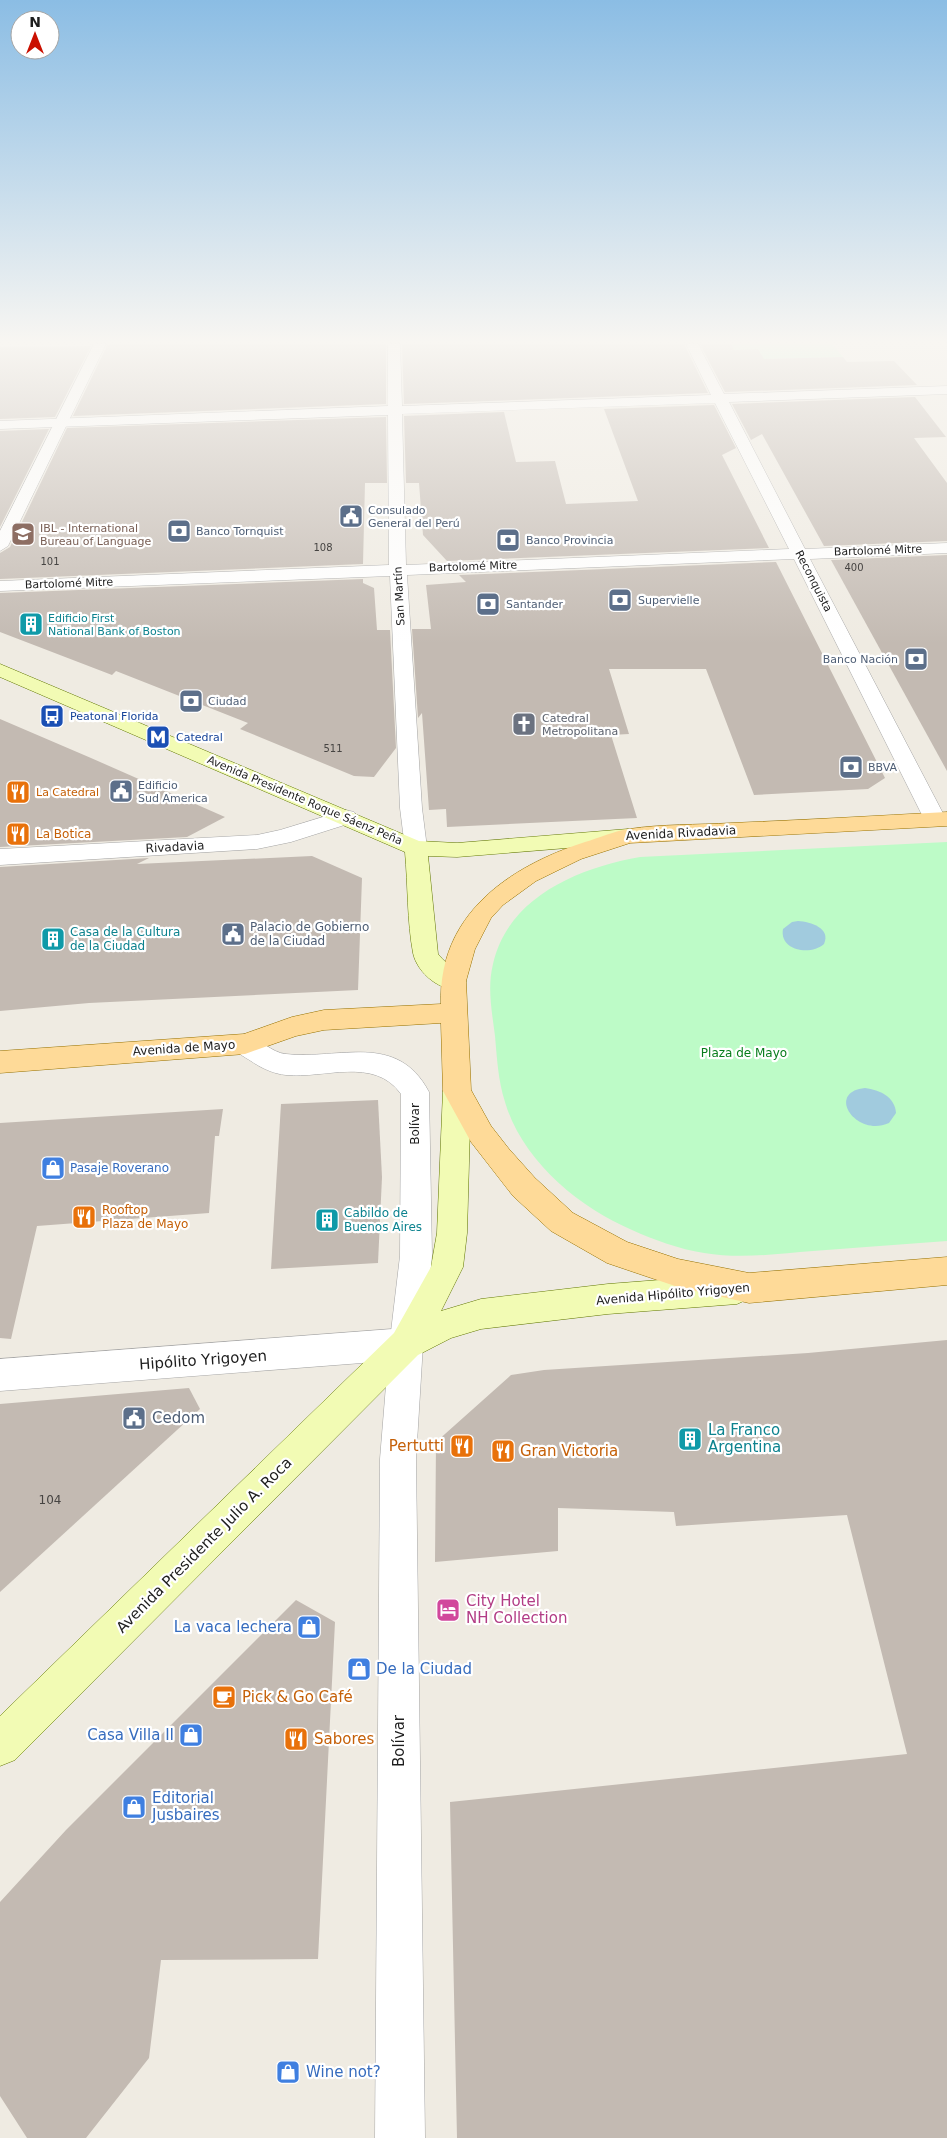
<svg xmlns="http://www.w3.org/2000/svg" width="947" height="2138" viewBox="0 0 947 2138" font-family="'DejaVu Sans',sans-serif">
<rect width="100%" height="100%" fill="#efebe2"/>
<g fill="#bdfbc7">
<polygon points="731,344 832,344 843,357 762,359 743,366"/>
<path d="M947,842V1241C902,1244 857,1248 813,1251C776,1254 740,1259 704,1253C679,1249 654,1240 632,1230C578,1207 522,1160 505,1102C498,1080 497,1058 495,1036C492,1012 487,988 493,964C508,897 578,868 640,857Z"/>
</g>
<g fill="#a1cbde">
<path d="M798,921C811,922 831,928 824,944C811,956 779,951 783,929L792,922Z"/>
<path d="M865,1088C880,1090 895,1097 896,1113L889,1123C856,1138 825,1092 865,1088Z"/>
</g>
<g fill="#c3bab2">
<polygon points="110,344 386,344 386,404 73,416 107,346"/>
<polygon points="402,344 684,344 708,393 404,404"/>
<polygon points="700,344 731,344 734,350 758,349 764,359 843,357 847,362 894,361 917,385 725,392"/>
<polygon points="91,346 55,417 0,419 0,347"/>
<polygon points="915,397 946,437 914,438 947,483 947,541 824,546 762,434 751,440 732,404"/>
<polygon points="714,405 736,448 722,455 769,548 447,561 423,535 419,483 406,483 404,416 504,412 516,462 555,461 566,504 638,501 604,409"/>
<polygon points="386,417 387,483 365,483 363,564 0,579 0,553 10,547 67,428"/>
<polygon points="49,429 0,527 0,431"/>
<polygon points="947,555 947,771 831,560"/>
<polygon points="776,562 885,778 868,789 754,795 706,669 609,669 629,734 611,735 637,818 447,827 446,809 429,810 422,713 418,718 412,629 431,629 426,585 466,582 459,575"/>
<polygon points="363,579 363,583 374,588 377,630 390,630 396,748 374,777 354,776 240,729 248,723 116,671 112,675 0,632 0,593"/>
<polygon points="0,719 91,758 225,817 187,837 0,847"/>
<polygon points="312,856 362,878 358,990 89,1003 0,1011 0,867 149,858 137,864"/>
<polygon points="378,1100 382,1177 378,1263 271,1269 281,1104"/>
<polygon points="223,1109 219,1136 215,1136 209,1213 37,1226 11,1339 0,1338 0,1123"/>
<polygon points="947,1340 947,2138 457,2138 450,1802 907,1754 847,1515 676,1526 674,1512 558,1508 558,1551 435,1562 436,1442 511,1375 544,1370 808,1353"/>
<polygon points="189,1388 200,1409 0,1592 0,1404"/>
<polygon points="296,1600 335,1622 318,1959 161,1960 149,2058 86,2138 27,2138 0,2096 0,1902 66,1830"/>
</g>
<g fill="none" stroke-linecap="round" stroke-linejoin="round">
<g stroke="#a4a4a4" stroke-width="1">
<polygon id="pedestrian" points="94,344 106,344 8,546 0,551 0,531"/>
</g>
<g stroke="#a4a4a4" stroke-width="1">
<g id="minor">
<path d="M388,344H400L402,406L711,395L686,344H698L724,394L947,386V394L729,402L805,549L947,543V553L810,559L946,819L943,824L935,826L927,824L924,819L794,559L407,575L422,808L427,848L424,853L416,855L408,853L405,848L400,808L390,576L0,591V581L389,565L388,415L0,429V421L388,406ZM715,403L789,549L406,565L402,414Z"/>
<polygon points="346,810 354,812 357,817 354,822 291,842 257,849 0,865 0,849 257,835 280,830"/>
<polygon points="406,1328 418,1333 423,1344 416,1459 425,2138 375,2138 380,1459 388,1361 0,1391 0,1359"/>
</g>
</g>
<g stroke="#a4a4a4" stroke-width="1">
<path id="tertiary" d="M245,1034C259,1038 272,1053 286,1054C339,1060 397,1031 429,1092L432,1256L424,1340L419,1351L407,1355L395,1351L390,1340L400,1256L401,1094C374,1056 324,1079 286,1075C274,1074 261,1068 251,1061C243,1056 236,1053 232,1044L235,1037Z"/>
</g>
<g stroke="#607602" stroke-width="1">
<g id="secondary">
<path d="M0,664L419,841L457,843L628,829L636,831L639,836L636,841L628,843L457,857L428,856L438,954C446,965 459,969 466,981L462,988C442,994 417,973 413,953C407,921 408,885 405,852L0,677Z"/>
<polygon points="457,1080 467,1083 471,1091 467,1233 463,1267 441,1311 481,1299 608,1284 737,1274 748,1279 753,1289 748,1299 737,1304 608,1314 481,1329 451,1338 418,1355 15,1760 0,1766 0,1716 394,1333 431,1267 437,1233 443,1091 447,1083"/>
</g>
</g>
<g stroke="#967100" stroke-width="1">
<path id="primary" d="M947,812V826L630,843L581,859L536,881L503,905L491,918L475,949L466,981L471,1090L491,1126L509,1149L535,1178L573,1213L627,1242L678,1259L749,1273L947,1257V1285L749,1303L678,1287L607,1263L551,1231L513,1196L471,1142L443,1091L441,1023L324,1030L296,1036L245,1054L0,1073V1051L244,1034L292,1017L324,1010L441,1004C438,915 508,867 585,842C599,838 614,831 629,829C662,824 697,825 731,823C803,820 875,816 947,812Z"/>
</g>
<use href="#pedestrian" fill="#fff" fill-rule="evenodd"/>
<use href="#minor" fill="#fff" fill-rule="evenodd"/>
<use href="#tertiary" fill="#fff" fill-rule="evenodd"/>
<use href="#secondary" fill="#f2fbb4" fill-rule="evenodd"/>
<use href="#primary" fill="#feda98" fill-rule="evenodd"/>
</g>
<linearGradient id="sky" x2="0" y2="1"><stop stop-color="#8bbde4"/><stop offset="0.53" stop-color="#f8f6f2"/><stop offset="1" stop-color="#f8f6f2" stop-opacity="0"/></linearGradient>
<rect width="947" height="644" fill="url(#sky)"/>
<defs>
<g id="civic-square" transform="scale(1.25)"><rect x="-9" y="-9" width="18" height="18" rx="4" fill="#5c6f8a" stroke="#fff"/><path d="M-.6-6.5H3V-4.5H.6V-3L4-1V1h2V6H-6V1h2V-1L-.6-3ZM-1.2 2.5V6h2.4V2.5Z" fill="#fff"/></g>
<g id="bank-square" transform="scale(1.25)"><rect x="-9" y="-9" width="18" height="18" rx="4" fill="#5c6f8a" stroke="#fff"/><path d="M-6-4H6V4H-6ZM0-2.3a2.3 2.3 0 1 0 0 4.6a2.3 2.3 0 1 0 0-4.6Z" fill="#fff"/></g>
<g id="university-square" transform="scale(1.25)"><rect x="-9" y="-9" width="18" height="18" rx="4" fill="#8d6e63" stroke="#fff"/><path d="M0-5L7-2L0 1L-7-2ZM-4 1L0 2.5L4 1V4Q0 6-4 4Z" fill="#fff"/></g>
<g id="building-square" transform="scale(1.25)"><rect x="-9" y="-9" width="18" height="18" rx="4" fill="#0f9aa8" stroke="#fff"/><path d="M-4-6H4V6H1V3H-1V6H-4ZM-2.5-4.3h1.7v1.8h-1.7ZM.8-4.3h1.7v1.8H.8ZM-2.5-1h1.7V.8h-1.7ZM.8-1h1.7V.8H.8Z" fill="#fff"/></g>
<g id="bus-square" transform="scale(1.25)"><rect x="-9" y="-9" width="18" height="18" rx="4" fill="#1a4fb4" stroke="#fff"/><path d="M-5-6H5V4H4V6H2V4H-2V6H-4V4H-5ZM-3.5-4V0h7V-4ZM-3.5 1.2v1.5H-2V1.2ZM2 1.2v1.5H3.5V1.2Z" fill="#fff"/></g>
<g id="church-square" transform="scale(1.25)"><rect x="-9" y="-9" width="18" height="18" rx="4" fill="#6b7280" stroke="#fff"/><path d="M-1.2-6h2.4v3.5h3.3v2.4h-3.3V6h-2.4V-.1h-3.3v-2.4h3.3Z" fill="#fff"/></g>
<g id="metro-square" transform="scale(1.25)"><rect x="-9" y="-9" width="18" height="18" rx="4" fill="#1a4fb4" stroke="#fff"/><path d="M-5.5 5V-5H-3L0 0L3-5H5.5V5H3V-.5L0 4L-3-.5V5Z" fill="#fff"/></g>
<g id="restaurant-square" transform="scale(1.25)"><rect x="-9" y="-9" width="18" height="18" rx="4" fill="#e8710a" stroke="#fff"/><path d="M-5-6h1v4h1v-4h1v4h1v-4h1v5L-1.5 .5V6h-2V.5L-5-1ZM5-6V6H3V1.5H1.5Q1.5-4 5-6Z" fill="#fff"/></g>
<g id="shop-square" transform="scale(1.25)"><rect x="-9" y="-9" width="18" height="18" rx="4" fill="#3f7fe0" stroke="#fff"/><path d="M-5-2.5h2.3a2.7 3.5 0 0 1 5.4 0H5L5.5 6h-11ZM-1.5-2.5h3a1.5 2.3 0 0 0-3 0Z" fill="#fff"/></g>
<g id="hotel-square" transform="scale(1.25)"><rect x="-9" y="-9" width="18" height="18" rx="4" fill="#d1479c" stroke="#fff"/><path d="M-6-4.5h1.5V1H6V5H4.5V3h-9V5H-6ZM-4 0a1.8 1.8 0 1 1 3.6 0ZM.5 0V-2.5h3Q6-2.5 6 0Z" fill="#fff"/></g>
<g id="cafe-square" transform="scale(1.25)"><rect x="-9" y="-9" width="18" height="18" rx="4" fill="#e8710a" stroke="#fff"/><path d="M-5.5-4.5H6V0H3Q3 3.5 0 3.5H-2.5Q-5.5 3.5-5.5 0ZM3-3.2v2h1.7v-2ZM-6 4.5H4V6H-6Z" fill="#fff"/></g>
</defs>
<g fill-rule="evenodd">
<use href="#civic-square" x="351" y="516"/>
<use href="#bank-square" x="179" y="531"/>
<use href="#university-square" x="23" y="534"/>
<use href="#bank-square" x="508" y="540"/>
<use href="#bank-square" x="620" y="600"/>
<use href="#bank-square" x="488" y="604"/>
<use href="#building-square" x="31" y="624"/>
<use href="#bank-square" x="916" y="659"/>
<use href="#bank-square" x="191" y="701"/>
<use href="#bus-square" x="52" y="716"/>
<use href="#church-square" x="524" y="724"/>
<use href="#metro-square" x="158" y="737"/>
<use href="#bank-square" x="851" y="767"/>
<use href="#civic-square" x="121" y="791"/>
<use href="#restaurant-square" x="18" y="792"/>
<use href="#restaurant-square" x="18" y="834"/>
<use href="#civic-square" x="233" y="934"/>
<use href="#building-square" x="53" y="939"/>
<use href="#shop-square" x="53" y="1168"/>
<use href="#restaurant-square" x="84" y="1217"/>
<use href="#building-square" x="327" y="1220"/>
<use href="#civic-square" x="134" y="1418"/>
<use href="#building-square" x="690" y="1439"/>
<use href="#restaurant-square" x="462" y="1446"/>
<use href="#restaurant-square" x="503" y="1451"/>
<use href="#hotel-square" x="448" y="1610"/>
<use href="#shop-square" x="309" y="1627"/>
<use href="#shop-square" x="359" y="1669"/>
<use href="#cafe-square" x="224" y="1697"/>
<use href="#shop-square" x="191" y="1735"/>
<use href="#restaurant-square" x="296" y="1739"/>
<use href="#shop-square" x="134" y="1807"/>
<use href="#shop-square" x="288" y="2072"/>
</g>
<g text-anchor="middle" stroke-width="4.5" stroke-linejoin="round" paint-order="stroke">
<g font-size="10" fill="#464442">
<text x="323" y="551">108</text>
<text x="50" y="565">101</text>
<text x="854" y="571">400</text>
<text x="333" y="752">511</text>
</g>
<g font-size="11" fill="#4e5e75" stroke="#fff" text-anchor="start">
<text x="368" y="514">Consulado<tspan x="368" dy="13">General del Perú</tspan></text>
<text x="196" y="535">Banco Tornquist</text>
<text x="526" y="544">Banco Provincia</text>
<text x="638" y="604">Supervielle</text>
<text x="506" y="608">Santander</text>
<text x="898" y="663" text-anchor="end">Banco Nación</text>
<text x="208" y="705">Ciudad</text>
<text x="868" y="771">BBVA</text>
<text x="138" y="789">Edificio<tspan x="138" dy="13">Sud America</tspan></text>
</g>
<g font-size="11" fill="#785e54" stroke="#fff" text-anchor="start">
<text x="40" y="532">IBL - International<tspan x="40" dy="13">Bureau of Language</tspan></text>
</g>
<g font-size="11" fill="#1d1d1d" stroke="#fff">
<text transform="translate(878 550) rotate(-2)" y="4">Bartolomé Mitre</text>
<text transform="translate(473 566) rotate(-2)" y="4">Bartolomé Mitre</text>
<text transform="translate(814 581) rotate(63)" y="4">Reconquista</text>
<text transform="translate(69 583) rotate(-2)" y="4">Bartolomé Mitre</text>
<text transform="translate(399 596) rotate(-93)" y="4">San Martín</text>
<text transform="translate(305 800) rotate(23)" y="4">Avenida Presidente Roque Sáenz Peña</text>
</g>
<g font-size="11" fill="#0d838f" stroke="#fff" text-anchor="start">
<text x="48" y="622">Edificio First<tspan x="48" dy="13">National Bank of Boston</tspan></text>
</g>
<g font-size="11" fill="#164399" stroke="#fff" text-anchor="start">
<text x="70" y="720">Peatonal Florida</text>
<text x="176" y="741">Catedral</text>
</g>
<g font-size="11" fill="#5b616d" stroke="#fff" text-anchor="start">
<text x="542" y="722">Catedral<tspan x="542" dy="13">Metropolitana</tspan></text>
</g>
<g font-size="11" fill="#c56008" stroke="#fff" text-anchor="start">
<text x="36" y="796">La Catedral</text>
</g>
<g font-size="12" fill="#1d1d1d" stroke="#fff">
<text transform="translate(681 833) rotate(-3)" y="4">Avenida Rivadavia</text>
<text transform="translate(175 847) rotate(-3)" y="4">Rivadavia</text>
<text transform="translate(184 1048) rotate(-4)" y="4">Avenida de Mayo</text>
<text transform="translate(415 1124) rotate(-90)" y="4">Bolívar</text>
<text transform="translate(673 1294) rotate(-5)" y="4">Avenida Hipólito Yrigoyen</text>
</g>
<g font-size="12" fill="#c56008" stroke="#fff" text-anchor="start">
<text x="36" y="838">La Botica</text>
<text x="102" y="1214">Rooftop<tspan x="102" dy="14">Plaza de Mayo</tspan></text>
</g>
<g font-size="12" fill="#4e5e75" stroke="#fff" text-anchor="start">
<text x="250" y="931">Palacio de Gobierno<tspan x="250" dy="14">de la Ciudad</tspan></text>
</g>
<g font-size="12" fill="#0d838f" stroke="#fff" text-anchor="start">
<text x="70" y="936">Casa de la Cultura<tspan x="70" dy="14">de la Ciudad</tspan></text>
<text x="344" y="1217">Cabildo de<tspan x="344" dy="14">Buenos Aires</tspan></text>
</g>
<g font-size="12" fill="#087d1c" stroke="#fff">
<text x="744" y="1057">Plaza de Mayo</text>
</g>
<g font-size="12" fill="#366cbe" stroke="#fff" text-anchor="start">
<text x="70" y="1172">Pasaje Roverano</text>
</g>
<g font-size="12" fill="#464442">
<text x="50" y="1504">104</text>
</g>
<g font-size="15" fill="#1d1d1d" stroke="#fff">
<text transform="translate(203 1360) rotate(-4)" y="5">Hipólito Yrigoyen</text>
<text transform="translate(204 1545) rotate(-45)" y="5">Avenida Presidente Julio A. Roca</text>
<text transform="translate(399 1741) rotate(-90)" y="5">Bolívar</text>
</g>
<g font-size="15" fill="#4e5e75" stroke="#fff" text-anchor="start">
<text x="152" y="1423">Cedom</text>
</g>
<g font-size="15" fill="#0d838f" stroke="#fff" text-anchor="start">
<text x="708" y="1435">La Franco<tspan x="708" dy="17">Argentina</tspan></text>
</g>
<g font-size="15" fill="#c56008" stroke="#fff" text-anchor="start">
<text x="444" y="1451" text-anchor="end">Pertutti</text>
<text x="520" y="1456">Gran Victoria</text>
<text x="242" y="1702">Pick &amp; Go Café</text>
<text x="314" y="1744">Sabores</text>
</g>
<g font-size="15" fill="#b23c85" stroke="#fff" text-anchor="start">
<text x="466" y="1606">City Hotel<tspan x="466" dy="17">NH Collection</tspan></text>
</g>
<g font-size="15" fill="#366cbe" stroke="#fff" text-anchor="start">
<text x="292" y="1632" text-anchor="end">La vaca lechera</text>
<text x="376" y="1674">De la Ciudad</text>
<text x="174" y="1740" text-anchor="end">Casa Villa II</text>
<text x="152" y="1803">Editorial<tspan x="152" dy="17">Jusbaires</tspan></text>
<text x="306" y="2077">Wine not?</text>
</g>
</g>
<g transform="translate(35 35)"><circle r="24" fill="#ffffff" stroke="#a5a5a5"/>
<path d="M0-4L9 19L0 12L-9 19Z" fill="#ca1000"/>
<text y="-8" font-size="14" font-weight="bold" text-anchor="middle" fill="#1d1d1d">N</text>
</g>
</svg>
